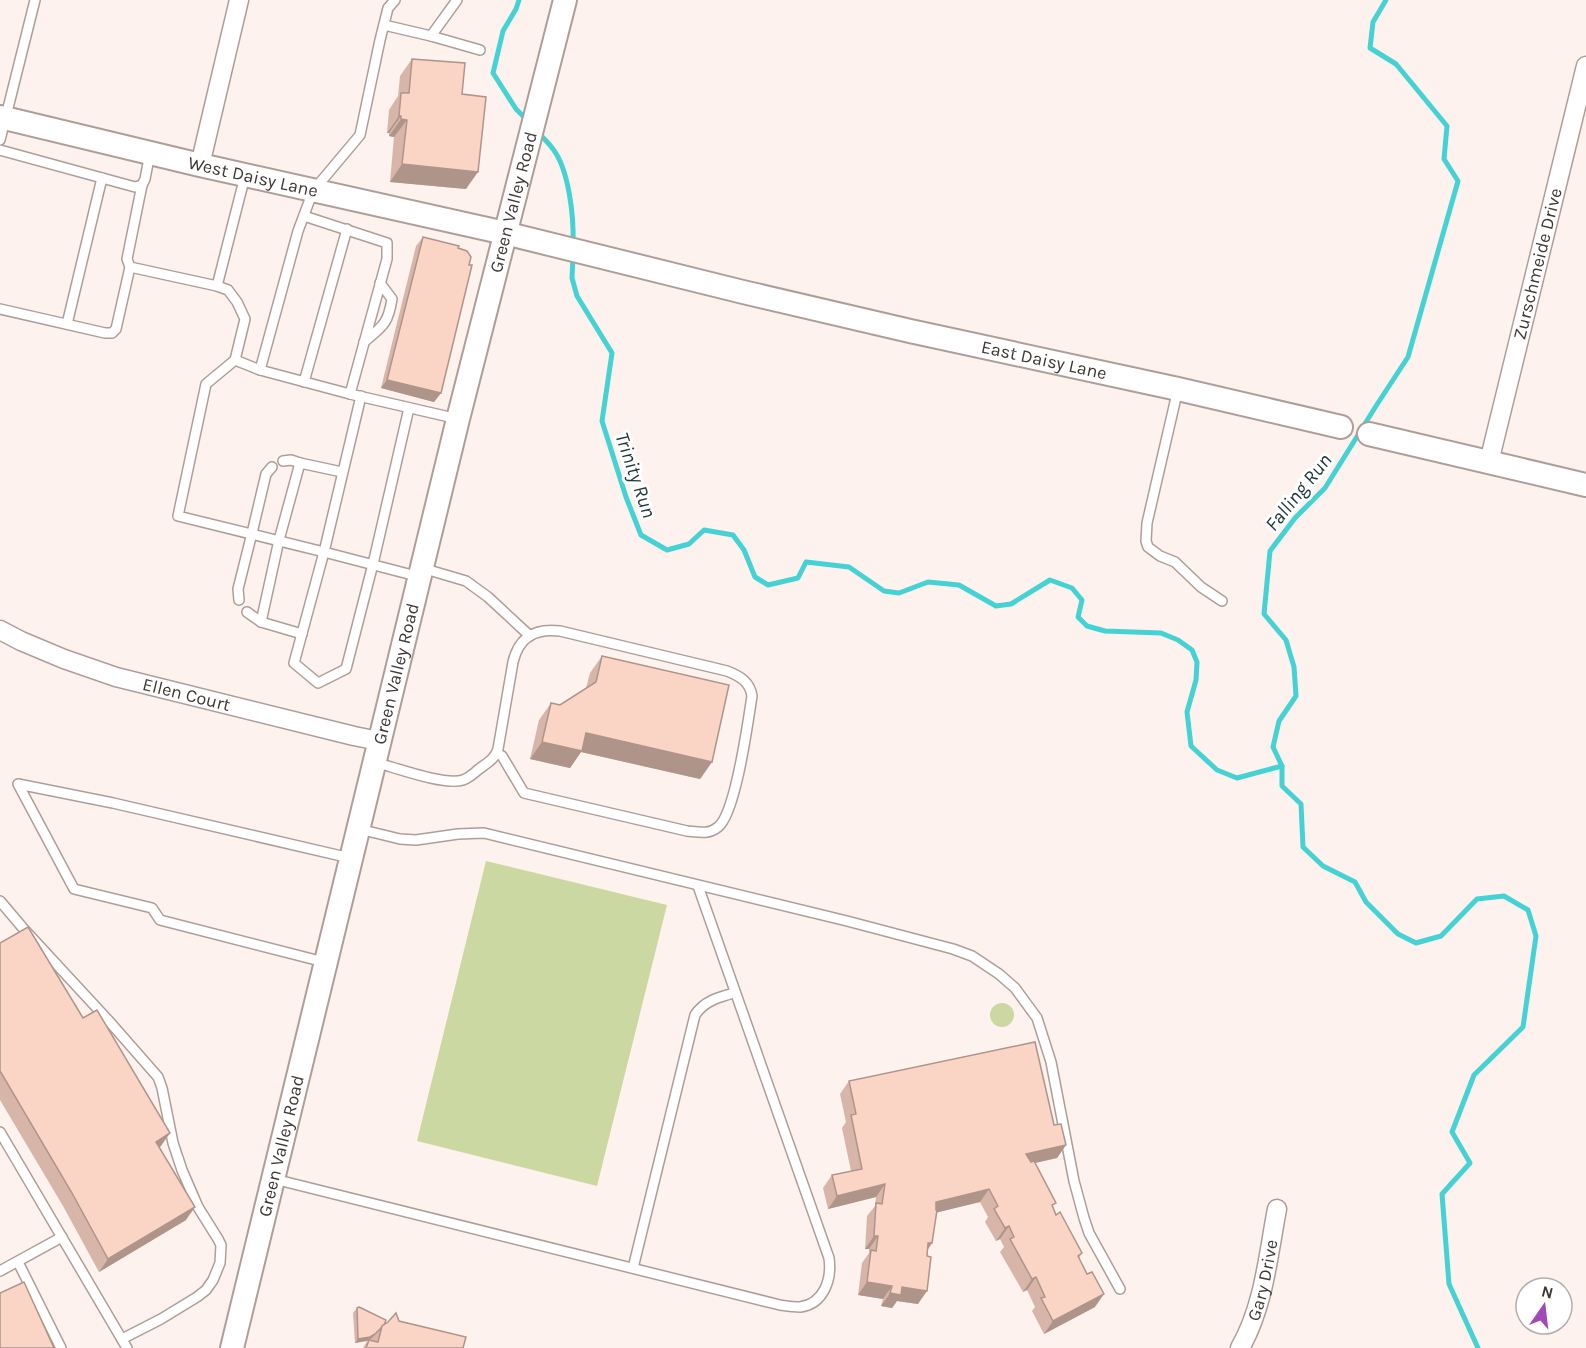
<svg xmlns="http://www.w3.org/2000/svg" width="1586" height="1348" viewBox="0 0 1586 1348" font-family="Karla,sans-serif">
<rect width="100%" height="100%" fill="#fdf2ee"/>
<g fill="#ccd8a1">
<polygon points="486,861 667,905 597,1186 417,1141"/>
<circle cx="1002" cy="1015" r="12"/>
</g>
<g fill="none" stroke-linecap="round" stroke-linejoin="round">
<g stroke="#45d2d5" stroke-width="5">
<polyline points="519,0 516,9 503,31 493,73 516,109 527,120"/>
<polyline points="1386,0 1373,22 1370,48 1396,64 1447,126 1444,159 1458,181 1408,357 1376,406 1325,488 1295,518 1270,551 1264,614 1286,640 1294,667 1296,696 1279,721 1273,747 1282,766 1282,786 1301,804 1303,847 1323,866 1355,882 1366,902 1398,934 1416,943 1441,936 1477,899 1504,896 1528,910 1536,936 1523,1027 1474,1075 1452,1132 1470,1163 1442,1194 1449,1284 1478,1348"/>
<path d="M537,131C542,137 548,142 553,149C569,170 574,217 573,244"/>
<polyline points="573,256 572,278 577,296 612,353 602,421 626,497 641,535 667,550 689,544 704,530 733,535 744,550 755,577 768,585 798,578 806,562 849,567 884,591 899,593 928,582 959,585 996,606 1011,604 1050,580 1072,588 1082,600 1078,617 1087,626 1105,631 1161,633 1178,640 1192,650 1197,662 1196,680 1187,712 1191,746 1217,770 1237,778 1282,766"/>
</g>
<g stroke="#af9e98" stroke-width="12">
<g id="service">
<polyline points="395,0 388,8 380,40 360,135 313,191 298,231 260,370 350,394 458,419"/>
<polyline points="384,25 431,36 457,0"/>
<polyline points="431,36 480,50"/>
<polyline points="0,140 35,0"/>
<polyline points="0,150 135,187 142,185 145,179 150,153"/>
<polyline points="142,185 127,259 130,267 217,286 228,290 237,302 245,319 235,360"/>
<polyline points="304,216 387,243 387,259 350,394"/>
<polyline points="217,286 245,176"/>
<polyline points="0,309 105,333 112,333 116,329 130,267"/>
<polyline points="67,324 102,178"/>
<path d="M364,342C383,326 388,324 392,299L380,283"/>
<polyline points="260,370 235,360 206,384 178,516 324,552 294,663 318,683 346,669 373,564 409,408"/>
<polyline points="304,382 347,229"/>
<polyline points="1178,389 1147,523 1146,541 1148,547 1160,556 1175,562 1201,587 1222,601"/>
<polyline points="361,396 324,552 420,577"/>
<polyline points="283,461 291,460 300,463"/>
<polyline points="422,568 466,581 488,597 530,636"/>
<polyline points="239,600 238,589 252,533 266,474 272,467"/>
<polyline points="247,612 261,622 302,634"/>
<polyline points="261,622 279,540 300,463 342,472"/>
<path d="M374,762C394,767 444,786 463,780C469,778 474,773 479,769C487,763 495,759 498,749L513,662C519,637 535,628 560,631L727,671C740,676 750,682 752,696C748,721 736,813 718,827C709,835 698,832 687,831L524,793L505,761L502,756L497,753"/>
<polyline points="359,829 400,839 416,840 458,834 484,833 847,921 953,949 972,956 999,974 1015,988 1037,1018 1051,1062 1074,1181 1084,1218 1089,1233 1120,1289"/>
<polyline points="0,901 22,927 108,1020 158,1077 162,1088 173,1143 182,1170 198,1207 218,1239 221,1245 220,1263 213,1280 206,1290 197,1297 161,1319 122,1339"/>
<polyline points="324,962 160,920 152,908 74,889 18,784 113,803 350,858"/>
<polyline points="0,1132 127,1348"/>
<path d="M274,1179L780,1305C787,1306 793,1307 800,1307C824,1304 832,1279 829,1258L698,886"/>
<polyline points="18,1262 61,1348"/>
<path d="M633,1268L695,1015C704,1001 719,997 734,993"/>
<polyline points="0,1271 62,1237"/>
</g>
</g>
<g stroke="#af9e98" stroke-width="21">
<g id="minor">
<polyline points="200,165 239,0"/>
<path id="s1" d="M1489,462L1586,66"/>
<path id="s2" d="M0,630L21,641L64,659L116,677L354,736L379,741"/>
<path id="s3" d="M1240,1348C1264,1306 1268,1256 1277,1209"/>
</g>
</g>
<g stroke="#af9e98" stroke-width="26">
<g id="tertiary">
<path id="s4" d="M0,117L200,165L505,233L743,292L910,331L1178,389L1341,427"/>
<polyline points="1369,434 1586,485"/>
<path id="s5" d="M232,1348L458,419L565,0"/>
</g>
</g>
<use href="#service" stroke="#fff" stroke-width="9"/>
<use href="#minor" stroke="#fff" stroke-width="18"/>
<use href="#tertiary" stroke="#fff" stroke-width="22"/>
</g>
<g fill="#d7b6a9">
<polygon points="412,59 462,94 466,189 390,182 394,137 389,136 389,133 387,133 389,110 398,96 400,76"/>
<polygon points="423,237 441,393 434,402 381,388 416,246"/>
<polygon points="602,656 712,762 700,779 581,752 570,768 530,759 539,720 551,703 560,705 586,688 590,673"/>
<polygon points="0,943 83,1018 161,1146 159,1147 186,1220 99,1272 63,1206 0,1100"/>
<polygon points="849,1081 1054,1125 1066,1145 1057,1158 1035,1163 1056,1215 1082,1253 1079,1258 1095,1307 1044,1334 1032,1311 1035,1307 1027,1290 1023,1292 1000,1252 1004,1247 1000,1239 996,1241 985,1222 988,1217 980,1202 937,1212 932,1243 927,1251 918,1304 897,1301 892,1308 881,1306 883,1299 858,1295 862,1263 869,1253 869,1249 865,1249 867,1216 875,1206 876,1197 828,1209 823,1188 832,1175 851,1171 842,1128 846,1122 840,1094"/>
<polygon points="357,1308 384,1325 399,1321 463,1348 363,1348 368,1340 355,1343 353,1313"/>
</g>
<g fill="#af948a">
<polygon points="399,116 401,116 389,133 387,133"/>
<polygon points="401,119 407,120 394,137 389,136"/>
<polygon points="402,164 478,172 466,189 390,182"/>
<polygon points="387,380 441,393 434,402 381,388"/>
<polygon points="586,733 712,762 700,779 581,752 570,768 530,759 542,742"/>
<polygon points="170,1133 161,1146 147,1155 156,1142"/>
<polygon points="1066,1145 1057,1158 1017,1167 1026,1154"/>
<polygon points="885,1184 876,1197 828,1209 837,1196"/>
<polygon points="989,1189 980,1202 927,1215 936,1202"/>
<polygon points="195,1207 186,1220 99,1272 108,1259"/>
<polygon points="1009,1226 1000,1239 996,1241 1005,1228"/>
<polygon points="874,1236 878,1236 869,1249 865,1249"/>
<polygon points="928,1243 932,1243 923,1256"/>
<polygon points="1036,1277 1027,1290 1023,1292 1032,1279"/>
<polygon points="867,1282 892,1286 883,1299 858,1295"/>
<polygon points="902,1287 927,1291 918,1304 897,1301 892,1308 881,1306 890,1293"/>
<polygon points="1104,1294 1095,1307 1044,1334 1053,1321"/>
<polygon points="380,1329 372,1338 367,1341 355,1343 358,1339"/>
</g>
<g fill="#fad4c5" stroke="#af948a" stroke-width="1.5">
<polygon points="412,59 465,63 462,94 486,97 478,172 402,164 407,120 401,119 401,116 399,116 401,93 409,93"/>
<polygon points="423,237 459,246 458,248 467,251 471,257 469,265 472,265 441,393 387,380"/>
<polygon points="602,656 729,685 712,762 586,733 582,751 542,742 551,703 560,705 596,682"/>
<polygon points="28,927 83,1018 97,1010 170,1133 156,1142 195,1207 108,1259 72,1193 0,1071 0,943"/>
<polygon points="1035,1042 1054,1125 1061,1124 1066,1145 1026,1154 1031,1162 1034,1161 1056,1203 1052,1205 1056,1215 1060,1212 1082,1253 1078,1256 1087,1274 1092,1272 1104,1294 1053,1321 1041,1298 1045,1297 1036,1277 1032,1279 1010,1239 1014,1237 1009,1226 1005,1228 994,1209 998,1206 989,1189 936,1202 936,1210 937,1210 932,1243 928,1243 927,1256 931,1257 927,1291 902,1287 901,1295 890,1293 892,1286 867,1282 871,1250 876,1251 878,1236 874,1236 876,1203 882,1204 885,1184 837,1196 832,1175 862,1169 851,1115 856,1114 849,1081"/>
<polygon points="24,1282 54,1348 0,1348 0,1293"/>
<polygon points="359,1307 386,1320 384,1325 375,1334 370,1337 358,1339 357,1308"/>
<polygon points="396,1313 399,1321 466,1337 463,1348 366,1348 369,1340 378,1342 382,1326 388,1322"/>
</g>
<g text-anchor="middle" stroke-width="6" stroke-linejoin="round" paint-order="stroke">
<g font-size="18" fill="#3e3835" stroke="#fff">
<text dy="6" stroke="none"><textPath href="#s4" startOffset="260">West Daisy Lane</textPath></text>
<text dy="6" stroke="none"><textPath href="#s5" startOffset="1180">Green Valley Road</textPath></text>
<text dy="6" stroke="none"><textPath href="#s1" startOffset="204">Zurschmeide Drive</textPath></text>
<text dy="6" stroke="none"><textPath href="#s4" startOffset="1072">East Daisy Lane</textPath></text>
<text dy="6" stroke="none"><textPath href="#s5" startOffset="694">Green Valley Road</textPath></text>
<text dy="6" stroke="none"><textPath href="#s2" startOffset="198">Ellen Court</textPath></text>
<text dy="6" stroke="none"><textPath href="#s5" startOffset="208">Green Valley Road</textPath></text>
<text dy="6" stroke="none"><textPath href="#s3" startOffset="72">Gary Drive</textPath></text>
</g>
<g font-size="20" font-style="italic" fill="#203838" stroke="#fff">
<text transform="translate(636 475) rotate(71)" y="7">Trinity Run</text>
<text transform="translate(1298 492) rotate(-51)" y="7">Falling Run</text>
</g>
</g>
<g transform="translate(1544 1306) rotate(14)"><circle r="28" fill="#ffffff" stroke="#b2afae" stroke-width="1.5"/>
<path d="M0-4.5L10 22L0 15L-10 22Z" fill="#a149b5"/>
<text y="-9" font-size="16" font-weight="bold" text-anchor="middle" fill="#3e3835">N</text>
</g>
</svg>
